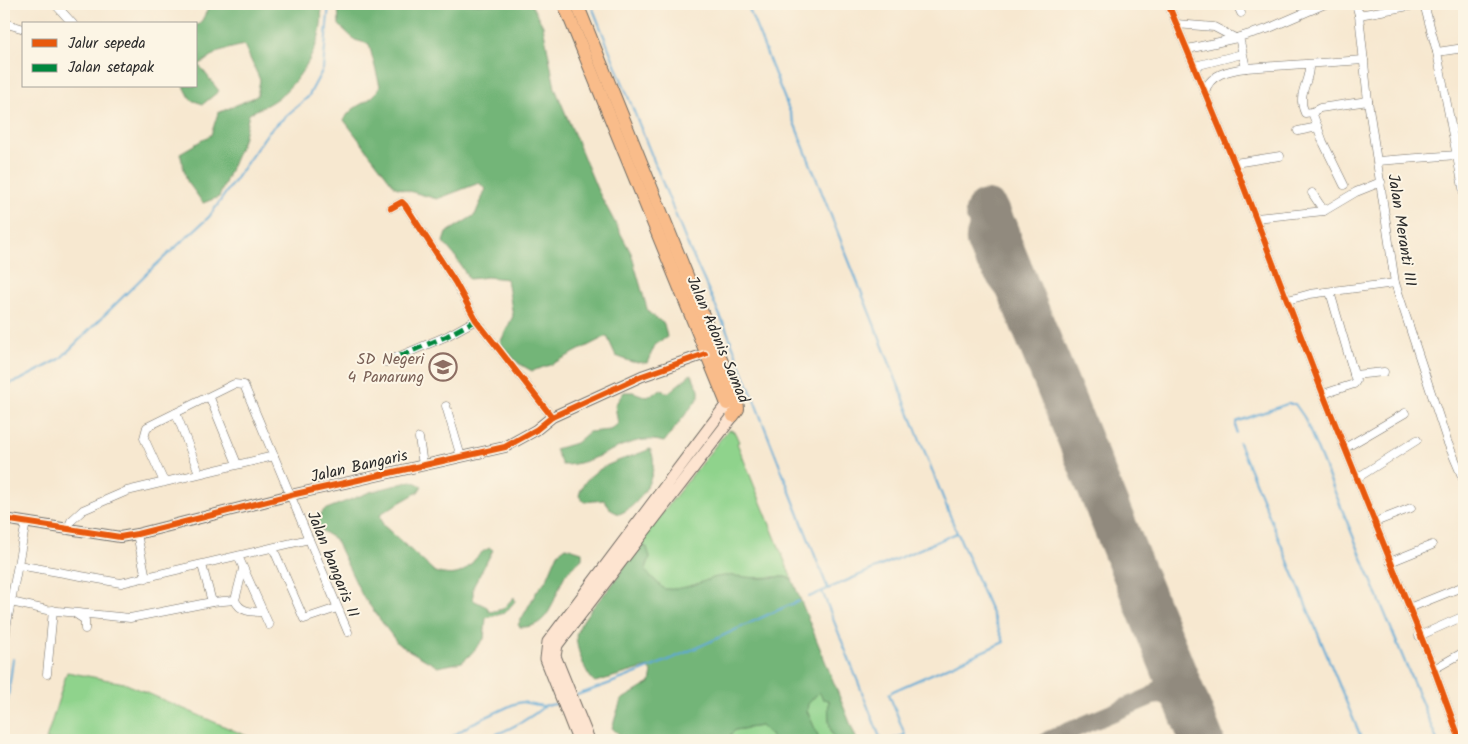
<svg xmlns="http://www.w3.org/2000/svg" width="1468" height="744" viewBox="0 0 1468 744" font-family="Kalam,sans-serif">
<rect width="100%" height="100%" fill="#fcf5e5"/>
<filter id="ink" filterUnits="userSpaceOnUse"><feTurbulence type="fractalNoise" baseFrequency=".02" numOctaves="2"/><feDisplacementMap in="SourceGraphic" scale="10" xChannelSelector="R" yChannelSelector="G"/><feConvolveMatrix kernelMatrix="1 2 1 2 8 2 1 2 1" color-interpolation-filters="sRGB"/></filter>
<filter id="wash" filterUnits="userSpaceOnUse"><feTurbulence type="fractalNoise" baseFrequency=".0096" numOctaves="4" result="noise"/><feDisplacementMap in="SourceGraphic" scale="20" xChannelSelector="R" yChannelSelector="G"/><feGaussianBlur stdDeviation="1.12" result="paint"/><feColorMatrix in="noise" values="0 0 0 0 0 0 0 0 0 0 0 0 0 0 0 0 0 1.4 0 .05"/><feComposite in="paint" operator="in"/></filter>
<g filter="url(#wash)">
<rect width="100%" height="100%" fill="#f7e8d0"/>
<g fill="#8fd38c" stroke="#5d7f5c">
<polygon points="731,430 735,433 739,442 737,443 792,579 786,577 714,578 680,590 664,589 645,571 650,557 637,545 727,431"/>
<polygon points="67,672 124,683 256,740 46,740"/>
<path d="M819,692L829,699C828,713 828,728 835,740H820L807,711V704Z"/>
<polygon points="761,726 771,735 773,740 726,740 735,730"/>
</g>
<g fill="#73b578" stroke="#4f7052">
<path d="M209,4H320C328,36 304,76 280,96C271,104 259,108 249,114L243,140L219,197L203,203L187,181L180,153L211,135L218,113L257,96L260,80L244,45L219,51L199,65L219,91L203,104L191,100L184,86H196V25L200,24L209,7Z"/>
<path d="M338,4H531L543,26L555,88L597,189L631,253L648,312L664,324L667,337L655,345L647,363L632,362L616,356L607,336L550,365L532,371L518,363L500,343L513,316L507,279L487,277L469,279L455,256L443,242L446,233L475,215L486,189L479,183L437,199L395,187L344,120C353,102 372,105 380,86L369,44L355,40L339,25Z"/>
<path d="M691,374L699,389V397L664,442C627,431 598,466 562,465L555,449L576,443L589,432L610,430L618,424L615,405L624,392H633L647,397L661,390L668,393Z"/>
<path d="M650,449C662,470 640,507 619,514L611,510L604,500L584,502L579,496C585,465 627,460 650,449Z"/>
<path d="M412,481L422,486L418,492L380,514L383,525L435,572C472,583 468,556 490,548L493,550L473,587V600L487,607L490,612L503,609L514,597L515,601L505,613L486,618L484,639L469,656L462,662L438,667L398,644L362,595L335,539L317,528L315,522L324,510L370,492Z"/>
<path d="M637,545L647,547L650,557L645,571L664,589C683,590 696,584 713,578C729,573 745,578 761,578C772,578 782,575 792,579L857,740H835C828,728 828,713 829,700L823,699L819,692L808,704L807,711L820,740H773L771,735L761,726L735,730L726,740H626L612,728L621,700L650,683L652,672L648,667L595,682C586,676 573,642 577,632C585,613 599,601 612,585C621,573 629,558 637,545Z"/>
<path d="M566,547L582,552V559C577,564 569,569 565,575C553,597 551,629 520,627L518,625L537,591L547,579L558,553Z"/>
</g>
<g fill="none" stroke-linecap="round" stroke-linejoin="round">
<g stroke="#5da8d5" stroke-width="2">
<polyline points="591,4 686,241 727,331 828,589"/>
<polyline points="747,4 957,533 809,597"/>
<polyline points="4,385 20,380 60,359 148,272 209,217 269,131 308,97 323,69 329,4"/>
<polyline points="1236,433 1236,422 1287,404 1295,404 1304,417 1437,740"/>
<polyline points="1239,443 1362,740"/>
<polyline points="822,591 881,740"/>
<path d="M577,695C618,681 659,665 698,647C732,632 765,615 799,601"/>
<polyline points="4,726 13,659"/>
<polyline points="447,740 471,724 514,704 522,702 543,706 556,704"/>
<path d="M481,740C505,732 526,722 546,705"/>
<polyline points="889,740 905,735 889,694 893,691 1004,642 958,534"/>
</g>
<g stroke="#918a7e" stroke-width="18">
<path d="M1003,252L1012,237C1012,230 1008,222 1001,218C995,215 988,217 983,221C977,226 974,234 975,242C979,262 1020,309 1034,328"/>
<polyline points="1152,696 1160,695 1182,701 1194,719"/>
<path d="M1048,740L1152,696C1168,683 1170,676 1168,656"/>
</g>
<polyline stroke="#918a7e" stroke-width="44" points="987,212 1202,740"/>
</g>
</g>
<g filter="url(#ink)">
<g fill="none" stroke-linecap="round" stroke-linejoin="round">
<g stroke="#726d65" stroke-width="9">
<g id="minor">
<polyline points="55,4 73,24"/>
<polyline points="1168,4 1238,172 1323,394 1434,669 1460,740"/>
<polyline points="1237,4 1241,13"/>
<polyline points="1325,4 1267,29 1239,37 1246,68 1364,60"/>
<polyline points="1356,4 1359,15 1368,101 1395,283 1447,441 1464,481"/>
<polyline points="1424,4 1437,52 1464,193"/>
<polyline points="1359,15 1420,4"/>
<polyline points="4,23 24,29"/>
<polyline points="1176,24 1214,27 1235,38"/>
<polyline points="1188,49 1237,38"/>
<polyline points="1437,52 1464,48"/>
<path d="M1309,65C1310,82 1296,94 1305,113L1312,112"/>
<polyline points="1195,66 1242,54"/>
<path d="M1205,93C1208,74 1230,70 1246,68"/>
<polyline points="1298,131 1318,127"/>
<polyline points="1378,161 1457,155"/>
<polyline points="1235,163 1280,156"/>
<polyline points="1344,185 1323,142 1312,112 1320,108 1368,101"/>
<polyline points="1312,193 1324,211"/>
<polyline points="391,208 402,202 405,205 455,282 476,320 552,417"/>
<polyline points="1256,218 1324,211 1356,192 1381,182"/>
<polyline points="1288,300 1310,294 1395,283"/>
<polyline points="386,362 447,336 476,320"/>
<polyline points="1354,375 1384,372"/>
<polyline points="1323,394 1354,384 1356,381 1330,292"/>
<polyline points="210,398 237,464"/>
<polyline points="446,406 461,457"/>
<polyline points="176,413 199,473"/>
<polyline points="419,438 423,465"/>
<polyline points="1345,448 1405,413"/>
<polyline points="1357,478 1417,440"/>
<polyline points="164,482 144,438 147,427 234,384 244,385 348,632"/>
<polyline points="1375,522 1411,508"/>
<polyline points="67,530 71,521 83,510 127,491 274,456"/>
<polyline points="137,534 146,578"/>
<polyline points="273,548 304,619 337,608"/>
<polyline points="238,556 269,625"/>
<polyline points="1390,562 1432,545"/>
<polyline points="18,565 121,583 309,539"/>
<polyline points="235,600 243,569"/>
<polyline points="11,602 47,610 130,618 212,602 202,565"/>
<path d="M212,602L235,600C240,612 251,612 263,612"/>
<polyline points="1409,608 1464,586"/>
<polyline points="76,614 85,620 85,629"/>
<polyline points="1419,636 1464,616"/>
<polyline points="4,663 6,628 26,522"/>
<polyline points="1434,669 1464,652"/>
<polyline points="47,674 53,610"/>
</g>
</g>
<g stroke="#726d65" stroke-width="12">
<polyline id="tertiary" points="4,519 120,537 137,534 291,495 505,447 536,430 552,417 642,376 705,354"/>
</g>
<g stroke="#726d65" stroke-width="13">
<polyline id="secondary" points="578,740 546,659 548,642 727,404 733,416 557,645 555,656 589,740"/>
</g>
<g stroke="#726d65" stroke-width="14">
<g id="trunk">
<polyline points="564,4 727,404"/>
<polyline points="577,4 737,399 738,409 733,416"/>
</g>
</g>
<use href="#minor" stroke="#fff" stroke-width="8"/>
<use href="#tertiary" stroke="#fff" stroke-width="10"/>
<use href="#secondary" stroke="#fde4d0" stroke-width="11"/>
<use href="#trunk" stroke="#f9bc8a" stroke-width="12"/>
<polyline stroke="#00873e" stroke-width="5" stroke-dasharray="10 5" stroke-linecap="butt" points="386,362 447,336 476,320"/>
<g stroke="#fcf5e5" stroke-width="9">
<g id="cycleway">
<polyline points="1168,4 1238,172 1323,394 1434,669 1460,740"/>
<polyline points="391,208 402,202 405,205 455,282 476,320 552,417"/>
<polyline points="4,519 120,537 137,534 291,495 505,447 536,430 552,417 642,376 705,354"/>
</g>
</g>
<use href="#cycleway" stroke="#e8590c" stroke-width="6"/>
</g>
</g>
<defs>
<g id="school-ring" transform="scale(1.4375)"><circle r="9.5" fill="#fcf5e5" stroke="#8d6e63" stroke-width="1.5"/><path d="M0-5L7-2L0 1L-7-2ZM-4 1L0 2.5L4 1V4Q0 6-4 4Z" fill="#8d6e63"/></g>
</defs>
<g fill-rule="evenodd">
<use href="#school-ring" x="443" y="367"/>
</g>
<g text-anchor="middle" stroke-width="4" stroke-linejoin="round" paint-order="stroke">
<g font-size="16" fill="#2b2b2b" stroke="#fcf5e5">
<text transform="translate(1403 230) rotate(81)" y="6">Jalan Meranti III</text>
<text transform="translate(719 339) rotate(67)" y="6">Jalan Adonis Samad</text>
<text transform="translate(359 465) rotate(-13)" y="6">Jalan Bangaris</text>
<text transform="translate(334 564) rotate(68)" y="6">Jalan bangaris II</text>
</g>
<g font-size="16" fill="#785e54" stroke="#fcf5e5" text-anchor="end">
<text x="424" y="364">SD Negeri<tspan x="424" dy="18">4 Panarung</tspan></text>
</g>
</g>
<rect width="1468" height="744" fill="none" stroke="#fcf5e5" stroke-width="20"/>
<rect x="22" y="22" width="175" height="65" fill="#fcf5e5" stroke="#a8a49b"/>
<rect x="32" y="39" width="25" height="8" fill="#e8590c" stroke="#a8a49b"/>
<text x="68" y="48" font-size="15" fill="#2b2b2b">Jalur sepeda</text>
<rect x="32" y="64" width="25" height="8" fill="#00873e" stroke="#a8a49b"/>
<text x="68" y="72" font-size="15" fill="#2b2b2b">Jalan setapak</text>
</svg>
